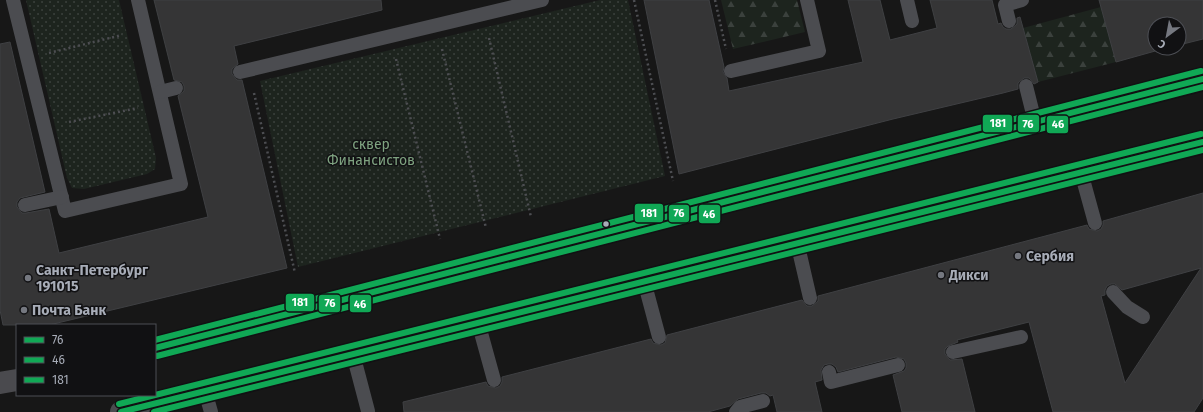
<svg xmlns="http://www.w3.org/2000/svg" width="1203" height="412" viewBox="0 0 1203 412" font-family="'Fira Sans',sans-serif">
<defs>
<pattern id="forest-firs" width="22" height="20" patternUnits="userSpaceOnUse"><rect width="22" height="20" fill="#1d241e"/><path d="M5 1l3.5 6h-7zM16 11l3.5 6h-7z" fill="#3b413d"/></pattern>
<pattern id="park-dots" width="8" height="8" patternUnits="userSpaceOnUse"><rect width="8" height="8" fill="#1d241e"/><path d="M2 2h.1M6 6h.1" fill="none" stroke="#3b413d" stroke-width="1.8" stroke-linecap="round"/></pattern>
</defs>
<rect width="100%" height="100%" fill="#171717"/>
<g fill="url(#forest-firs)">
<polygon points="721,0 797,0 805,32 733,49"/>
<polygon points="1101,7 1116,62 1038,82 1023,28"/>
</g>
<g fill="url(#park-dots)">
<polygon points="26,0 119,0 156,158 155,169 147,174 84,189 72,188 67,178"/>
<polygon points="600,0 628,0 665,176 298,267 260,81"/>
</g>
<g fill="#353536" stroke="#3f4043" fill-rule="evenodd">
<polygon points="154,0 381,0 382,10 234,46 238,64 232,69 232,74 237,80 242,80 287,268 49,325 3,325 0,310 0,44 10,42 45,192 20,198 17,202 17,207 22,213 26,213 49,209 59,253 208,217 178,96 184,91 184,86 182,82 174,80"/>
<polygon points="644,0 709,0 724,67 723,72 727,78 729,91 863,62 848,0 880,0 890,40 937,28 930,0 992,0 998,24 1001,23 1003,27 1006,29 1011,29 1017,24 1017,18 1020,17 1038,82 1034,84 1029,78 1024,78 1018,83 1018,89 1003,93 893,119 679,174"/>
<polygon points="1099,0 1203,0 1203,39 1179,45 1179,24 1155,24 1155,48 1166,48 1116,62"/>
<path d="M1203,193V398L1194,412H1053L1029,322L957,340L958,342L948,346L945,349V354L950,360L962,359L975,412H902L893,375L904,371L906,368V363L904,359L896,357L838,372L836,367L832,364H828L824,365L821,370L822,380L815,382L822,412H777L773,395L770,396L766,393H761L738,399L730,406L708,412H404L403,402L486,382L488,386L496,388L500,386L502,382V377L651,339L653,343L661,345L665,343L667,335L802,300L807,306H812L818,301V296L1087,225L1089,229L1097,231L1101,229L1103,225V221ZM1201,268L1125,383L1101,296L1105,295V290L1107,286L1111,284H1115L1122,290Z"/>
</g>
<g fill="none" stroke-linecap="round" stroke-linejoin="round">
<g stroke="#4d4e52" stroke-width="2.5" stroke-dasharray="2 3" stroke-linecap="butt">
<polyline points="634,0 673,181"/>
<polyline points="715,0 726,49"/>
<polyline points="489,38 531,217"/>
<polyline points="442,49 486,228"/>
<polyline points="49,53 122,35"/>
<polyline points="396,59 440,239"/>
<polyline points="254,93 295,273"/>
<polyline points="69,122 138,108"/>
</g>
<g stroke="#4b4c50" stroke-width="14">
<polyline points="13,0 65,211 181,184 138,0"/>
<polyline points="907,0 912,21"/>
<polyline points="1009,21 1005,5 1022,0"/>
<polyline points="731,71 819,51 807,0"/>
<polyline points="240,72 542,0"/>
<polyline points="1026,86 1035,122"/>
<polyline points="160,92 176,88"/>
<polyline points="1081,172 1095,223"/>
<polyline points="25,205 62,197"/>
<polyline points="797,242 810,298"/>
<polyline points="644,281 659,337"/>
<polyline points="1113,292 1127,307 1143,317"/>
<polyline points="478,322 494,380"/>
<polyline points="953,352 1021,337"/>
<polyline points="353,354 368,411"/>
<polyline points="829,372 831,382 898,365"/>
<polyline points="205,391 211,412"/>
<polyline points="736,412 740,407 763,401"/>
</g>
<g stroke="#4a4a4e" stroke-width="22">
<polyline points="155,348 1203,79"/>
<polyline points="0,383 17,380"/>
<polyline points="121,412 903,216 1203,142"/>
</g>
<g stroke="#111113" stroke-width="9">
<g id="bus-1">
<polyline points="155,348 1203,79"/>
<polyline points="121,412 1203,142"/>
</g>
</g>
<g stroke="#111113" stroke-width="9">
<g id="bus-2">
<polyline points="157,356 1203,87"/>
<polyline points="154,412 1203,150"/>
</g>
</g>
<g stroke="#111113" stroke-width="9">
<g id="bus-3">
<polyline points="155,340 1201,71"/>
<polyline points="119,404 1201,134"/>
</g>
</g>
<use href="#bus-1" stroke="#10a855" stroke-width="6"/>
<use href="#bus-2" stroke="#10a855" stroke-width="6"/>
<use href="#bus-3" stroke="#10a855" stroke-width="6"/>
</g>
<circle fill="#a8adb8" stroke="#111113" stroke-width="1.5" cx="606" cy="224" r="3.5"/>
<g fill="#757880" stroke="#111113" stroke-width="1.5">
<circle cx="1018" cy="256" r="4"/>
<circle cx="941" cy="275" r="4"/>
<circle cx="28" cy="278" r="4"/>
<circle cx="24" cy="310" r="4"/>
</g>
<g text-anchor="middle" stroke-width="3" stroke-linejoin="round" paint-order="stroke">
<g font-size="14" fill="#7fa381" stroke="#111113">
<text x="371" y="149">сквер<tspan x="371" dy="16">Финансистов</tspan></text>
</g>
<g font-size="14" font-weight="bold" fill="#a8adb8" stroke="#111113" text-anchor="start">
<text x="1026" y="261">Сербия</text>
<text x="36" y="275">Санкт-Петербург<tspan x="36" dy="16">191015</tspan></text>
<text x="949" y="280">Дикси</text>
<text x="32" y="315">Почта Банк</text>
</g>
</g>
<g stroke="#111113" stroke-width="1.5">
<rect x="982" y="114" width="31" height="19" rx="4" fill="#10a855"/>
<rect x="1017" y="114" width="23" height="19" rx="4" fill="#10a855"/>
<rect x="1046" y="115" width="23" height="19" rx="4" fill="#10a855"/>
<rect x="634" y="203" width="30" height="20" rx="4" fill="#10a855"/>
<rect x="668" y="204" width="22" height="19" rx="4" fill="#10a855"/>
<rect x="698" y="204" width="23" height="20" rx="4" fill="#10a855"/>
<rect x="285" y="293" width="30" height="19" rx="4" fill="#10a855"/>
<rect x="318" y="294" width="23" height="19" rx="4" fill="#10a855"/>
<rect x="349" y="294" width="23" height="19" rx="4" fill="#10a855"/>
</g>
<g font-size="11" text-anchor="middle" font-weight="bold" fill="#fff">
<text x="998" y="127">181</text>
<text x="1028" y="128">76</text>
<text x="1058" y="128">46</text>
<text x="649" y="217">181</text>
<text x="679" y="217">76</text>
<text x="709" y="218">46</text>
<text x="300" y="306">181</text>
<text x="330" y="307">76</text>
<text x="360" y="308">46</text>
</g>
<rect x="16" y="324" width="140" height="72" fill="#111113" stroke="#4d4f55"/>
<rect x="24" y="337" width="20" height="6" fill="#10a855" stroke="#4d4f55"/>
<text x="52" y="344" font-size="12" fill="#a8adb8">76</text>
<rect x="24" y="357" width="20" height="6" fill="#10a855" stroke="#4d4f55"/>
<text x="52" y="364" font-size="12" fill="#a8adb8">46</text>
<rect x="24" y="377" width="20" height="6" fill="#10a855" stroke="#4d4f55"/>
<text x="52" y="384" font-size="12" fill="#a8adb8">181</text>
<g transform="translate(1167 36) rotate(212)"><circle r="19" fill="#111113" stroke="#4d4f55"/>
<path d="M0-3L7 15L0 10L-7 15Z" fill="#757880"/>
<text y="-6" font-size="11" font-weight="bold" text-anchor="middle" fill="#a8adb8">С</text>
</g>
</svg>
